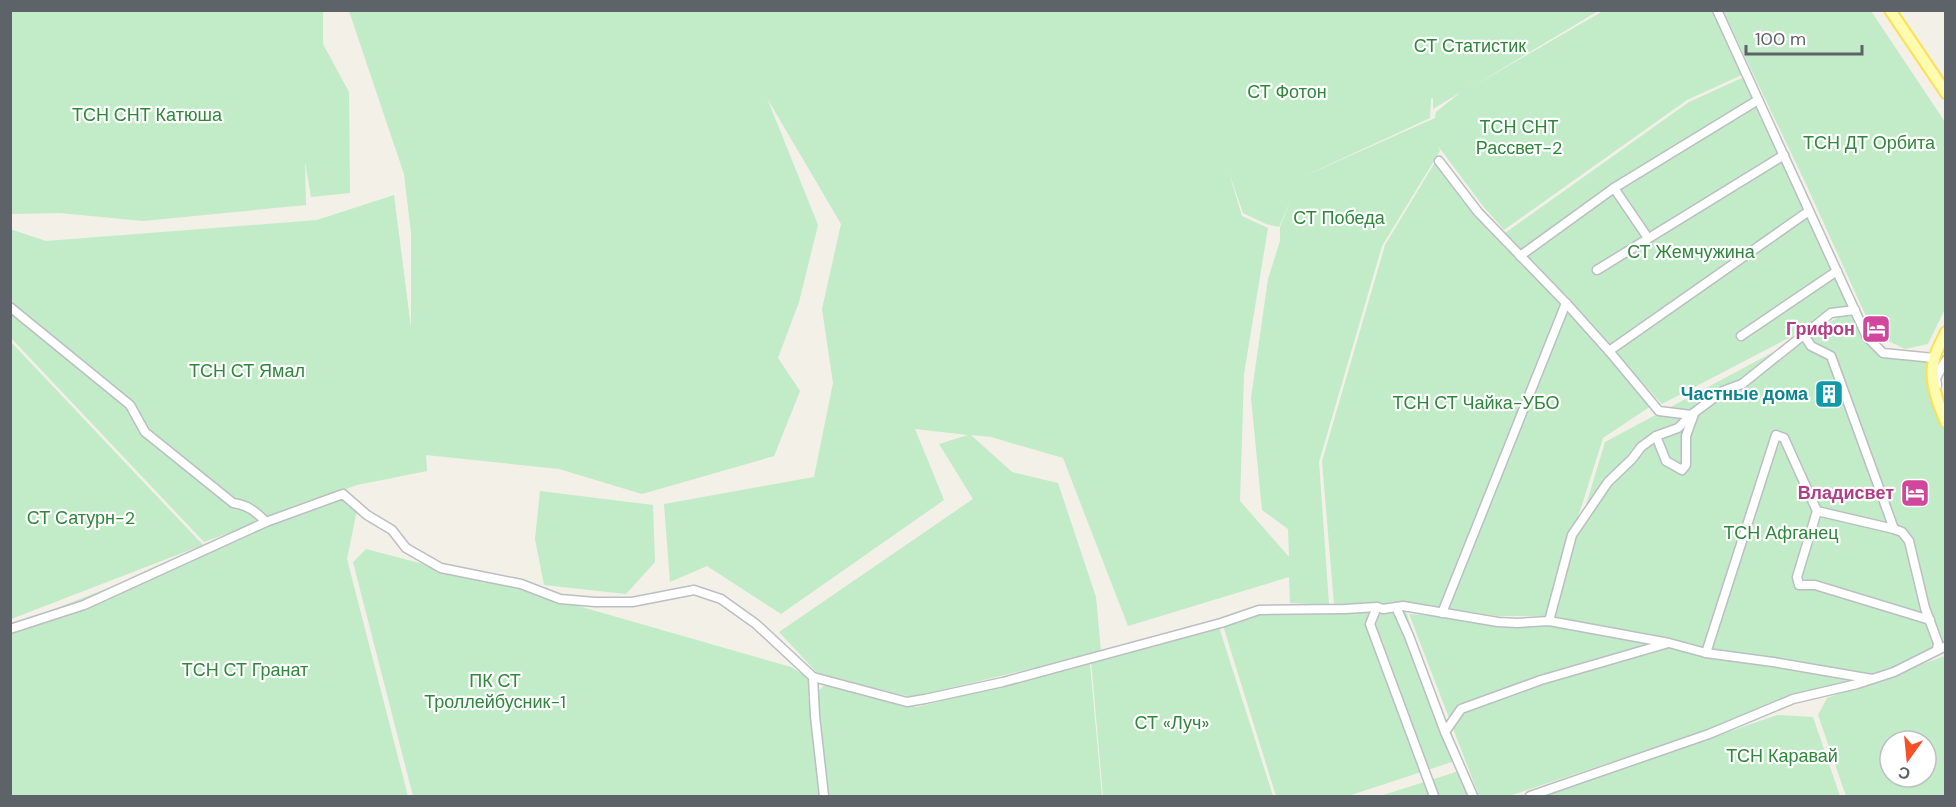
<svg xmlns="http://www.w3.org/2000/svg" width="1956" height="807" viewBox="0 0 1956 807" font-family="'DM Sans',sans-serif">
<rect width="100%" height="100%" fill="#f2f0e7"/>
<g fill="#c2ebc7" fill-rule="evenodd">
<polygon points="10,11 323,11 323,44 349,92 350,193 311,197 305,162 306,205 143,221 60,213 11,214"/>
<path d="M349,11H1598L1470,88L1603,11H1717L1744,74L1687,100L1504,230L1483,206L1438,146L1440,151L1382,246L1319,462L1329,604H1334L1322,461L1385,245L1440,154L1480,206L1505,233L1689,102L1744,77L1850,306L1662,404L1529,259L1657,402L1603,438L1547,616H1498L1403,602L1455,761L1348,796H1276L1221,619L1260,605L1311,604L1290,603L1289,577L1128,626L1063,458L991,437L971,435L1012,472L1058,483L1096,597L1101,652L912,697L819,675L779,632L973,499L939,444L968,435L915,429L944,500L781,614L707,566L670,582L664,504L814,477L833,383L822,309L841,224L767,98L818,225L799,302L778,358L800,391L774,456L642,494L559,469L426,455L427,471L357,485L204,542L11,338L10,229L46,241L317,220L394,195L411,328V233L404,174ZM1461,92L1436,112L1435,118L1298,179L1430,118L1431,99L1433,98V109ZM1228,170L1243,213L1266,224L1279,227L1291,199L1280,227V241L1268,279L1251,398L1262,510L1288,529L1289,557L1240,501L1244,374L1268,228L1242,216Z"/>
<polygon points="1723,11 1871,11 1945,122 1945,309 1928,344 1905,349 1874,334 1805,182"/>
<polygon points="1852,314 1868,345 1883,357 1931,361 1946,406 1945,651 1509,796 1479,796 1409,614 1550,625 1605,442 1839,317"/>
<polygon points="11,342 203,545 11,619"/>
<polygon points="540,491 653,505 655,562 626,594 544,585 535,539"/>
<polygon points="343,496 357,510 347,559 408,796 11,796 11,626"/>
<polygon points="366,549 519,589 791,667 810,679 808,700 826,684 917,707 1090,664 1102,796 413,796 353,562"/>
<polygon points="1219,627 1273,796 1103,796 1091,660"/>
<path d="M1945,656V796H1846L1818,715L1827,698ZM1890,741H1926V777H1890Z"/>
<polygon points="1777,715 1813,717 1840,796 1543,796"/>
<polygon points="1459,771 1468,796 1380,796"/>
</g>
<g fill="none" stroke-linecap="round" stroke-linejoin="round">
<g stroke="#bbbec3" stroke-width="11">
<g id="minor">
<polyline points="1717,10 1867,337 1883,353 1934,358"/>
<polyline points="1439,161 1478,212 1566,303 1609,351 1659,411 1691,415 1723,391 1742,384 1831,313 1855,310"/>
<polyline points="1614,188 1648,238"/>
<polyline points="1520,256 1614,188 1758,100"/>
<polyline points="1597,270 1784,155"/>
<path d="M10,307L130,405L145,432L233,503C248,505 255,511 266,522"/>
<polyline points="1804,335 1811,346 1831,356 1894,529"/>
<polyline points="1741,336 1837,271"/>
<polyline points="1609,351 1809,211"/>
<polyline points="1937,385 1936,378 1946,360"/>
<polyline points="1656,436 1666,461 1682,470 1686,465 1686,436 1694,414"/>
<polyline points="1817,511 1797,577 1799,585 1815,585 1930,620"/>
<polyline points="1377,607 1370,624 1434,796"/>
<polyline points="1396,607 1409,636 1445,732 1473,796"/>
<polyline points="1442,613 1566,303"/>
<polyline points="1549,621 1572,535 1608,482 1632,459 1641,447 1656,436 1678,428 1691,415"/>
<polyline points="10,629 84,605 266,522 343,494 367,515 392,530 406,548 441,568 521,584 560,599 595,602 632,602 694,590 721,599 756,624 813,677 907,702 925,699 1003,682 1221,623 1259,610 1345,609 1377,607 1383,609 1403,606 1498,622 1517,623 1549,621 1669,643 1706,653 1773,662 1872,679"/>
<polyline points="1706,653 1776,435 1784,438 1817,511 1894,529 1902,532 1909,541 1925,608 1938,643 1937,650"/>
<polyline points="813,677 815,716 824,796"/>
<polyline points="1445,732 1461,709 1541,680 1665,644"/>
<polyline points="1530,796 1709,734 1793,699 1857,684 1894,672 1946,646"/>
</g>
</g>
<g stroke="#fde155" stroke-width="14">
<g id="major">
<polyline points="1890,10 1946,93"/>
<path d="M1946,332C1942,341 1936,350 1934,360C1929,381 1938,403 1946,422"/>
</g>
</g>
<use href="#minor" stroke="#fff" stroke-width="8"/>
<use href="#major" stroke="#fffbaf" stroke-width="10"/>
</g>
<defs>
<g id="hotel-square" transform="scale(1.5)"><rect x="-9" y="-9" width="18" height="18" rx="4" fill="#d1479c" stroke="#fff"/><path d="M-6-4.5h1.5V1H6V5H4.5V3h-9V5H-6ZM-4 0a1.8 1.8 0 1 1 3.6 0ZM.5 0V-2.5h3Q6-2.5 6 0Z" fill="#fff"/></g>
<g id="building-square" transform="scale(1.5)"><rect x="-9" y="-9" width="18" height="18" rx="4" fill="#0f9aa8" stroke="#fff"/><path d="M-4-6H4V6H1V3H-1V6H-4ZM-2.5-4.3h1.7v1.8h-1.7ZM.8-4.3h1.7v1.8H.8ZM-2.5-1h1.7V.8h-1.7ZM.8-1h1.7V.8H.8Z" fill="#fff"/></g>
</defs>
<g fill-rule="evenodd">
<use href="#hotel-square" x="1876" y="329"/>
<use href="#building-square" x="1829" y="394"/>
<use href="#hotel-square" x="1915" y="493"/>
</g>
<g text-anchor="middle" stroke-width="4.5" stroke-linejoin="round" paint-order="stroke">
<g font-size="18" fill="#2f873c" stroke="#fff">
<text x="1470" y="52">СТ Статистик</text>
<text x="1287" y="98">СТ Фотон</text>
<text x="147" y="121">ТСН СНТ Катюша</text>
<text x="1519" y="133">ТСН СНТ<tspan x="1519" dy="21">Рассвет-2</tspan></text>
<text x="1869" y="149">ТСН ДТ Орбита</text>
<text x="1339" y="224">СТ Победа</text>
<text x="1691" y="258">СТ Жемчужина</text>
<text x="247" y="377">ТСН СТ Ямал</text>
<text x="1476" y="409">ТСН СТ Чайка-УБО</text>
<text x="81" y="524">СТ Сатурн-2</text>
<text x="1781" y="539">ТСН Афганец</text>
<text x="245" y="676">ТСН СТ Гранат</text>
<text x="495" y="687">ПК СТ<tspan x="495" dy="21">Троллейбусник-1</tspan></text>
<text x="1172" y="729">СТ «Луч»</text>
<text x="1782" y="762">ТСН Каравай</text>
</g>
<g font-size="18" font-weight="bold" fill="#b23c85" stroke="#fff" text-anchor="end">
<text x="1855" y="335">Грифон</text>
<text x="1894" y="499">Владисвет</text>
</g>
<g font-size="18" font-weight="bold" fill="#0d838f" stroke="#fff" text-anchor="end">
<text x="1808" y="400">Частные дома</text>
</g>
</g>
<rect width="1956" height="807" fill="none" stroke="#5e6269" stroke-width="24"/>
<g transform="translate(1908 759) rotate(195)"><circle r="28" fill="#ffffff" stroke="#bfc0c3" stroke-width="1.5"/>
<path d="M0-4.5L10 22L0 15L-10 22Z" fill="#f74f27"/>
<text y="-9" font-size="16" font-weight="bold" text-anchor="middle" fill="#5e6269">С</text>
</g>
<path d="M1746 45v9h116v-9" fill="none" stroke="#5e6269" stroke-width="3"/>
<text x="1755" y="45" font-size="18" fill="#5e6269" stroke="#ffffff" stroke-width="4.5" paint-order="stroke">100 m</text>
</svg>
